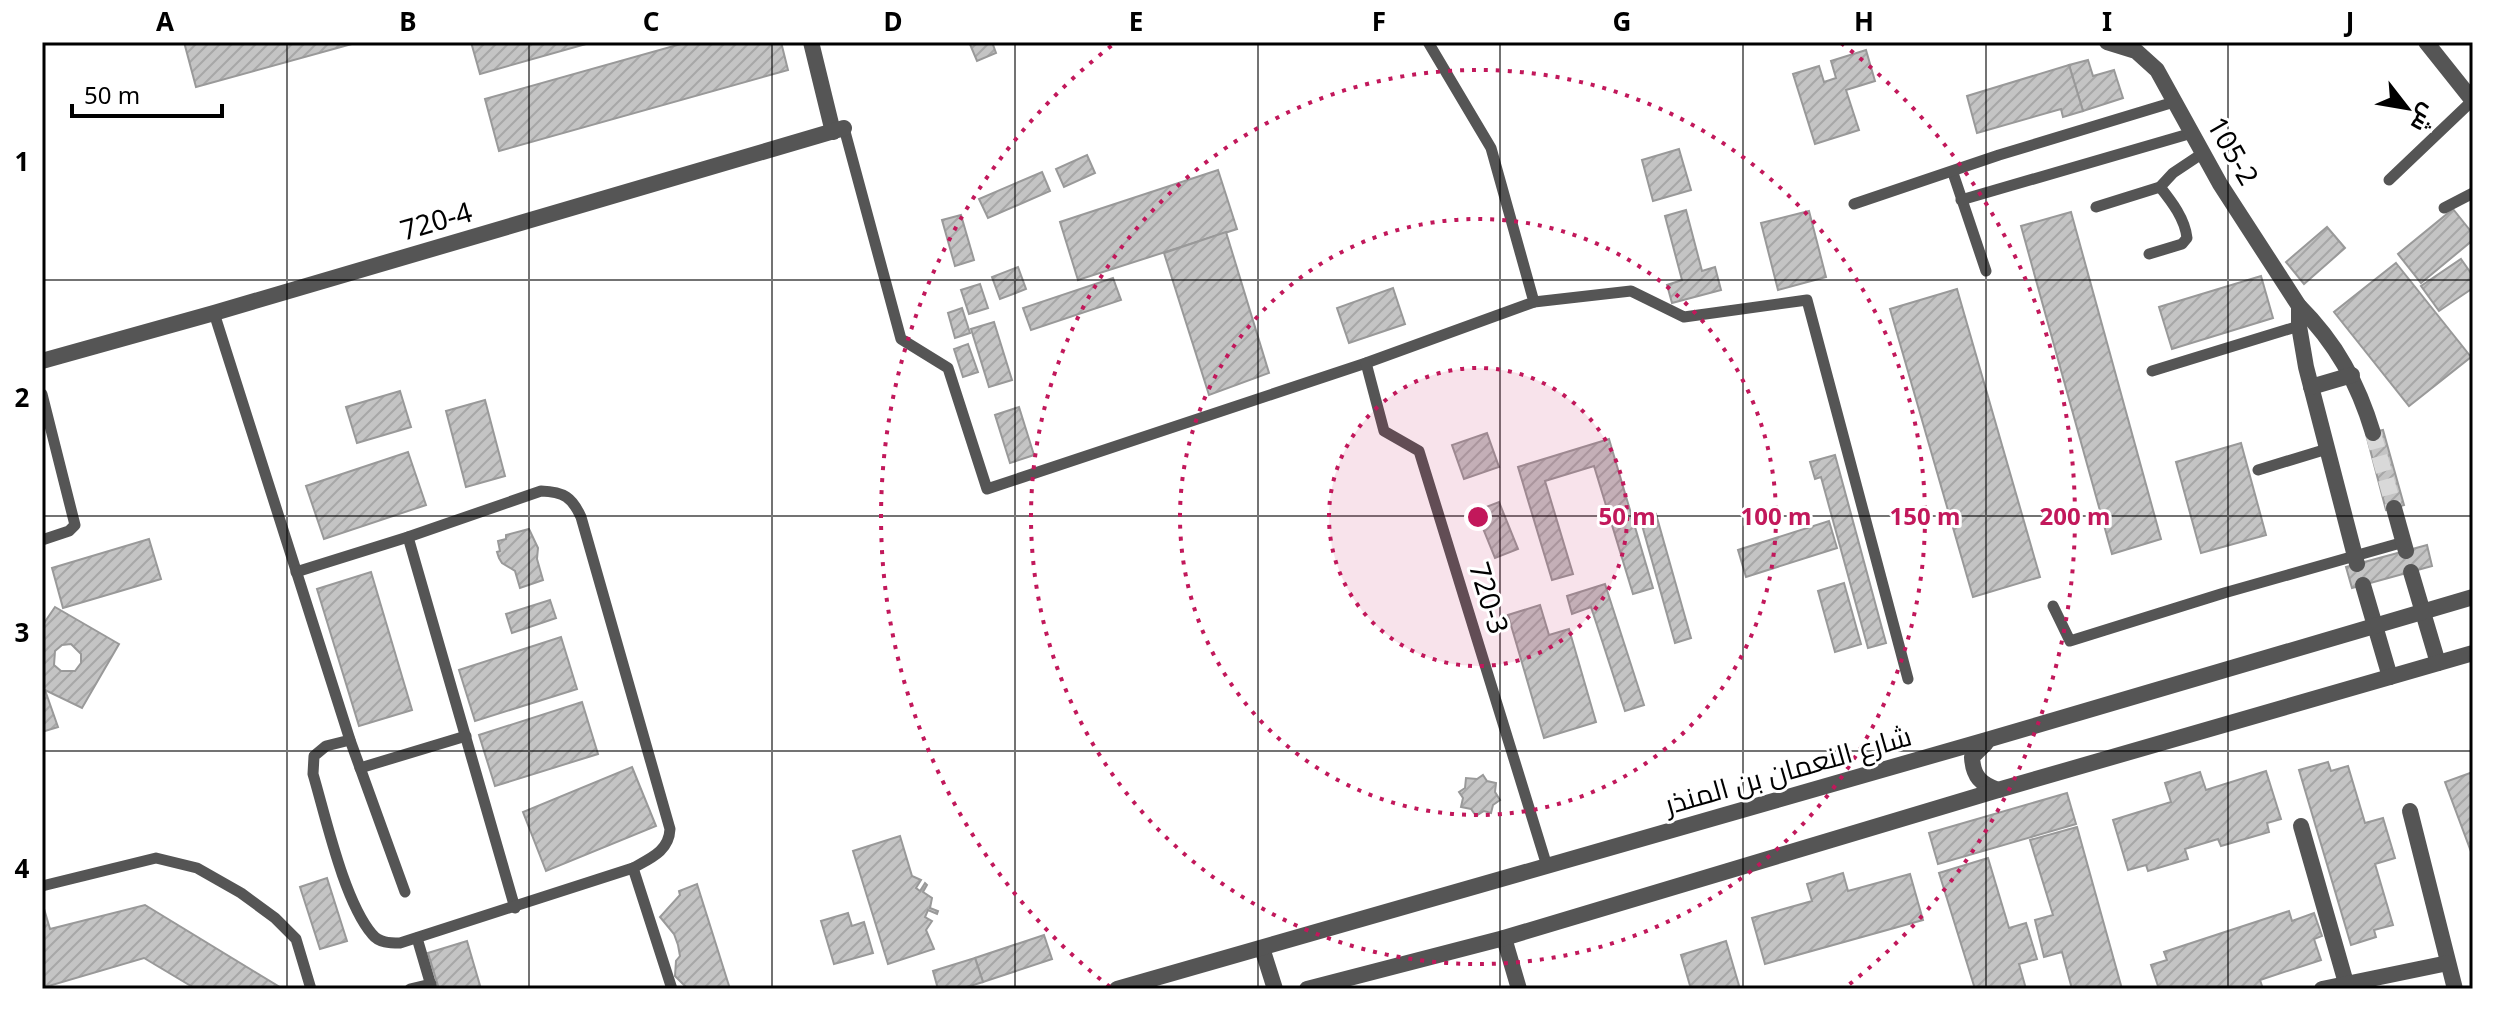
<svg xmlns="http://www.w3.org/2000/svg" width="2515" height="1031" viewBox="0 0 2515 1031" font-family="'Noto Sans',Cairo,sans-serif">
<defs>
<pattern id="building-hatch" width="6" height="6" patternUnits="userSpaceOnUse" patternTransform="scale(2)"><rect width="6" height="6" fill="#c4c4c4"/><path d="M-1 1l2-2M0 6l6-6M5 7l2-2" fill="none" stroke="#a7a7a7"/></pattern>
</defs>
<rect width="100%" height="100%" fill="#fff"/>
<g fill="url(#building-hatch)" stroke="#999" stroke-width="2" fill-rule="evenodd">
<polygon points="184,42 359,42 196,87"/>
<polygon points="471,42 593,42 480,74"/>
<polygon points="688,42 781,42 788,70 499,151 485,99"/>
<polygon points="969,42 992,42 996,53 977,61"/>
<polygon points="1866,50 1875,81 1846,90 1859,130 1815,144 1793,74 1819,66 1824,82 1836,78 1831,61"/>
<polygon points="2088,60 2093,76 2114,70 2123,98 2083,111 2069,65"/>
<polygon points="2069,65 2083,111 2063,117 2061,109 1977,133 1967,96"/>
<polygon points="1679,149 1691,190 1653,201 1642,160"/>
<polygon points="1087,155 1095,173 1064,187 1056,169"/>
<polygon points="1218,170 1237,229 1078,280 1060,222"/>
<polygon points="1042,172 1050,191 988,218 979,199"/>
<polygon points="2453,209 2473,234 2473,240 2421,283 2398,254"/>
<polygon points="1686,210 1702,271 1715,267 1721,290 1672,303 1667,285 1682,280 1665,216"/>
<polygon points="1809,211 1826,277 1778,290 1761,223"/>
<polygon points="2071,212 2161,539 2112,554 2021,226"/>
<polygon points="961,215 974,260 955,266 942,220"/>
<polygon points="2327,227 2345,248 2304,284 2286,262"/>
<polygon points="1226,232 1269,373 1209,395 1164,253"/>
<polygon points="2461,259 2473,276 2473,288 2439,311 2421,286"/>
<polygon points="2396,263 2471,357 2409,406 2334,312"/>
<polygon points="1018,267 1026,289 1000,299 992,277"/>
<polygon points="2261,276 2273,318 2172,349 2159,307"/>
<polygon points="1113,278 1121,300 1031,330 1023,308"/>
<polygon points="980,284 988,308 969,314 961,290"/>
<polygon points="1393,288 1405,324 1349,343 1337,308"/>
<polygon points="1957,289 2040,577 1973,597 1890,309"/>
<polygon points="962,308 970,333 955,338 948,313"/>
<polygon points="994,322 1012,380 989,387 971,329"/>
<polygon points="968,344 978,372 963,377 954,349"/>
<polygon points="400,391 411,427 357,443 346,407"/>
<polygon points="485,400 505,476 466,487 446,411"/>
<polygon points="1019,407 1034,455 1010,463 995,415"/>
<polygon points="2383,430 2404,505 2386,510 2366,434"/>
<polygon points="1487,433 1499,467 1464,479 1452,445"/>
<polygon points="1609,439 1653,588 1633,594 1594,466 1545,481 1573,574 1552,580 1518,467"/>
<polygon points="2241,443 2266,535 2201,553 2176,462"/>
<polygon points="408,452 426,505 324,539 306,486"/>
<polygon points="1835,455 1886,643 1868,648 1821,477 1815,479 1810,462"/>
<polygon points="1499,502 1518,549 1495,558 1476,511"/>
<polygon points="1656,514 1691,638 1675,643 1640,518"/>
<polygon points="1829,521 1837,548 1746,577 1738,550"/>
<polygon points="529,529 538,548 537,559 543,580 520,588 515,571 502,563 499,558 497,552 500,551 498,541 506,539 506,535"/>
<polygon points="149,539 161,579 63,608 52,568"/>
<polygon points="2427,545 2432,566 2352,588 2346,567"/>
<polygon points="371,572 412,710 359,726 317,589"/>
<polygon points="1844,583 1861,644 1835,652 1818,591"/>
<polygon points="1605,584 1644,705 1625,711 1591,607 1572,614 1567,596"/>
<polygon points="550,600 556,618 512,633 506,614"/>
<polygon points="1540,605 1549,635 1569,629 1596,722 1544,738 1508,615"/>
<path d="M55,607L119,644L82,708L45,690L58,727L42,732V626ZM71,644L81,654V663L75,671H61L54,665L55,651L62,645Z"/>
<polygon points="561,637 577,689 475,721 459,670"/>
<polygon points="582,702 598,754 495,786 479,735"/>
<polygon points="2328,762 2331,771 2348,766 2365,823 2383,818 2395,858 2375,864 2393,925 2374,930 2376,937 2351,945 2299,770"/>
<polygon points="632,767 656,826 546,871 523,812"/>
<polygon points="2266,771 2281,819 2267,823 2269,832 2221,846 2218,839 2185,849 2188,859 2148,871 2146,865 2128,870 2113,820 2171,802 2165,783 2200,772 2206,790"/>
<polygon points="2473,772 2473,857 2445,782"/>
<polygon points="1483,775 1487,781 1496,783 1495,792 1500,800 1493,805 1491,813 1484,811 1476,816 1471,809 1461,807 1463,798 1459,792 1465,788 1466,778 1477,779"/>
<polygon points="2067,793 2076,824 1938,864 1929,833"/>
<polygon points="2077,827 2122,989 2072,989 2062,952 2044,957 2035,920 2053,915 2030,840"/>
<polygon points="900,836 912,876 921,880 916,888 920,891 925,883 927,885 923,892 932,898 930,908 938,911 937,914 928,910 925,917 932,921 926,930 934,949 888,964 853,851"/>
<polygon points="1988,858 2009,928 2026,923 2037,959 2019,964 2026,989 1975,989 1939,873"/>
<polygon points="1843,873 1848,891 1910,874 1923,920 1765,964 1752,918 1812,901 1807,884"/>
<polygon points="327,878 347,941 320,949 300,887"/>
<polygon points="697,884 730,989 688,989 675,976 676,961 680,956 678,945 674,934 660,917 680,895 679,891"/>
<polygon points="42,902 50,929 145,905 283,989 196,989 144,958 42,988"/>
<polygon points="2289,911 2292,921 2314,913 2322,936 2314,939 2321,960 2260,980 2263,989 2159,989 2151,965 2167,960 2164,952"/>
<polygon points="848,913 852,926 864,922 873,953 834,964 821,921"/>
<polygon points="1044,935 1052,959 983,982 975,958"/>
<polygon points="467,941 481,989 439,989 428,953"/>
<polygon points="1726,941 1740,989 1691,989 1681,955"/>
<polygon points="975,958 983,982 960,989 938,989 933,971"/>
</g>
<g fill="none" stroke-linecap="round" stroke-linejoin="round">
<polyline stroke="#d9d9d9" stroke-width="16" stroke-dasharray="16 8" stroke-linecap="butt" points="2373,433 2394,508"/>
<g stroke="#555" stroke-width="11">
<polyline points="844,128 901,339 948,368 987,489 1366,363 1534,302 1491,148 1428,42"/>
<polyline points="1953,173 1986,271"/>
<polyline points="2389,180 2473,100"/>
<polyline points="1961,200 2192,133"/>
<polyline points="1854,204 1999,155 2174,102"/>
<polyline points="2096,207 2160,187 2173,173 2203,153"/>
<polyline points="2444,208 2473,193"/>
<path d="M2149,254L2182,244L2187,238C2185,219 2172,202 2160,187"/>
<polyline points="1534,302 1631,291 1684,317 1807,300 1908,679"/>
<polyline points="214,313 350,740 405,892"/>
<polyline points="1366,363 1384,431 1419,451 1547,866"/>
<polyline points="2152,371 2299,326"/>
<polyline points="42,394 75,525 69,531 42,540"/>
<polyline points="2258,470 2327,449"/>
<polyline points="408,537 515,908"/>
<path d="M296,572L408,537L541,491C564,492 572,497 581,517L670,829C669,851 651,858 633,868"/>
<polyline points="2053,606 2070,641 2224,593 2404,542"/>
<path d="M350,740L326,746L314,756L313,774C326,818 344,901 372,934C379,943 390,943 400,943L633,868L672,989"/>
<polyline points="360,768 466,736"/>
<polyline points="42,886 156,858 197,868 241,893 275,918 296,939 311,989"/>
<polyline points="417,938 432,989"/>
<polyline points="410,989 431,984"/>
</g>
<g stroke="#555" stroke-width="16">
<polyline points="811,42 833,132"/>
<path d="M2107,42L2136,51L2157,70L2220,184L2299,306C2336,343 2358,383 2373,433"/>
<polyline points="2426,42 2473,101"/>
<polyline points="2299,306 2299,326 2306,367 2357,564"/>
<polyline points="42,361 214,313 844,128"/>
<polyline points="2311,387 2352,375"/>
<polyline points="2394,508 2406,551"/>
<polyline points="2411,572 2438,663"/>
<polyline points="2363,585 2390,677"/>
<path d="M1986,743L1972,757C1973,777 1981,784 1998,790"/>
<polyline points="2410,811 2455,989"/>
<polyline points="2301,826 2346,983"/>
<polyline points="1504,938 1519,989"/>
<polyline points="1262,948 1275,989"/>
<polyline points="1117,989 1990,739 2473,597"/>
<polyline points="1307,989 1504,938 1998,790 2473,653"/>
<polyline points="2322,989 2448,963"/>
</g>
</g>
<path fill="none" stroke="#000" stroke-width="2" stroke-opacity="0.55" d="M287,42V989M529,42V989M772,42V989M1015,42V989M1258,42V989M1500,42V989M1743,42V989M1986,42V989M2228,42V989M42,280H2473M42,516H2473M42,751H2473"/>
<circle cx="1478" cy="517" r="149" fill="#c2185b" fill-opacity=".12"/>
<g fill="none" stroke="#c2185b" stroke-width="4" stroke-dasharray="4 8">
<circle cx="1478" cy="517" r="149"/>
<circle cx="1478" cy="517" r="298"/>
<circle cx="1478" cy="517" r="447"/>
<path d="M1110 987A597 597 0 0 1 1115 43M1841 43A597 597 0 0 1 1846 987"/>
</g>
<g text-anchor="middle" stroke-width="6" stroke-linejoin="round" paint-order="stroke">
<g font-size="28" fill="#000" stroke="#fff">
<text transform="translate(2233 151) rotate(60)" y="10">105-2</text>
<text transform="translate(436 221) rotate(-16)" y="10">720-4</text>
<text transform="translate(1489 598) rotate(73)" y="10">720-3</text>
<text transform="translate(1788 770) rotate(-16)" y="10">شارع النعمان بن المنذر</text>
</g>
</g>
<circle cx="1478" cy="517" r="12" fill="#c2185b" stroke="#fff" stroke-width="4"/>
<g font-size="24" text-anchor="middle" font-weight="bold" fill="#c2185b" stroke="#fff" stroke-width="6" stroke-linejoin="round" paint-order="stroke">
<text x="1627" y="525">50 m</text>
<text x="1776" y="525">100 m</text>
<text x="1925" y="525">150 m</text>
<text x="2075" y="525">200 m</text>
</g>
<rect width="2515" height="1031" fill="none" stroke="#ffffff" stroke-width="88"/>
<g transform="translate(2407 108) rotate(121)" stroke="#ffffff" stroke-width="6" paint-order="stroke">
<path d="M0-6L14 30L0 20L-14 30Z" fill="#000000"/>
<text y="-12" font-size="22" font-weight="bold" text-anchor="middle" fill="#000000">ش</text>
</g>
<path d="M72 104v12h150v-12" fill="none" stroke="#000000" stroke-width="4"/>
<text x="84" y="104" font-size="24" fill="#000000" stroke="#ffffff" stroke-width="6" paint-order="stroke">50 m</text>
<rect x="44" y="44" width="2427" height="943" fill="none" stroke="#000" stroke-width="3"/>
<g font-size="26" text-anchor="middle" font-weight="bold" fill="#000">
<text x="165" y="31">A</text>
<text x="408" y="31">B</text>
<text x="651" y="31">C</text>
<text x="893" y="31">D</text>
<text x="1136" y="31">E</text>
<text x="1379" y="31">F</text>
<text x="1622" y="31">G</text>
<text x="1864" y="31">H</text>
<text x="2107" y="31">I</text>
<text x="2350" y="31">J</text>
<text x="22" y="171">1</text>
<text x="22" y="407">2</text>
<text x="22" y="642">3</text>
<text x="22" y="878">4</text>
</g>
</svg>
